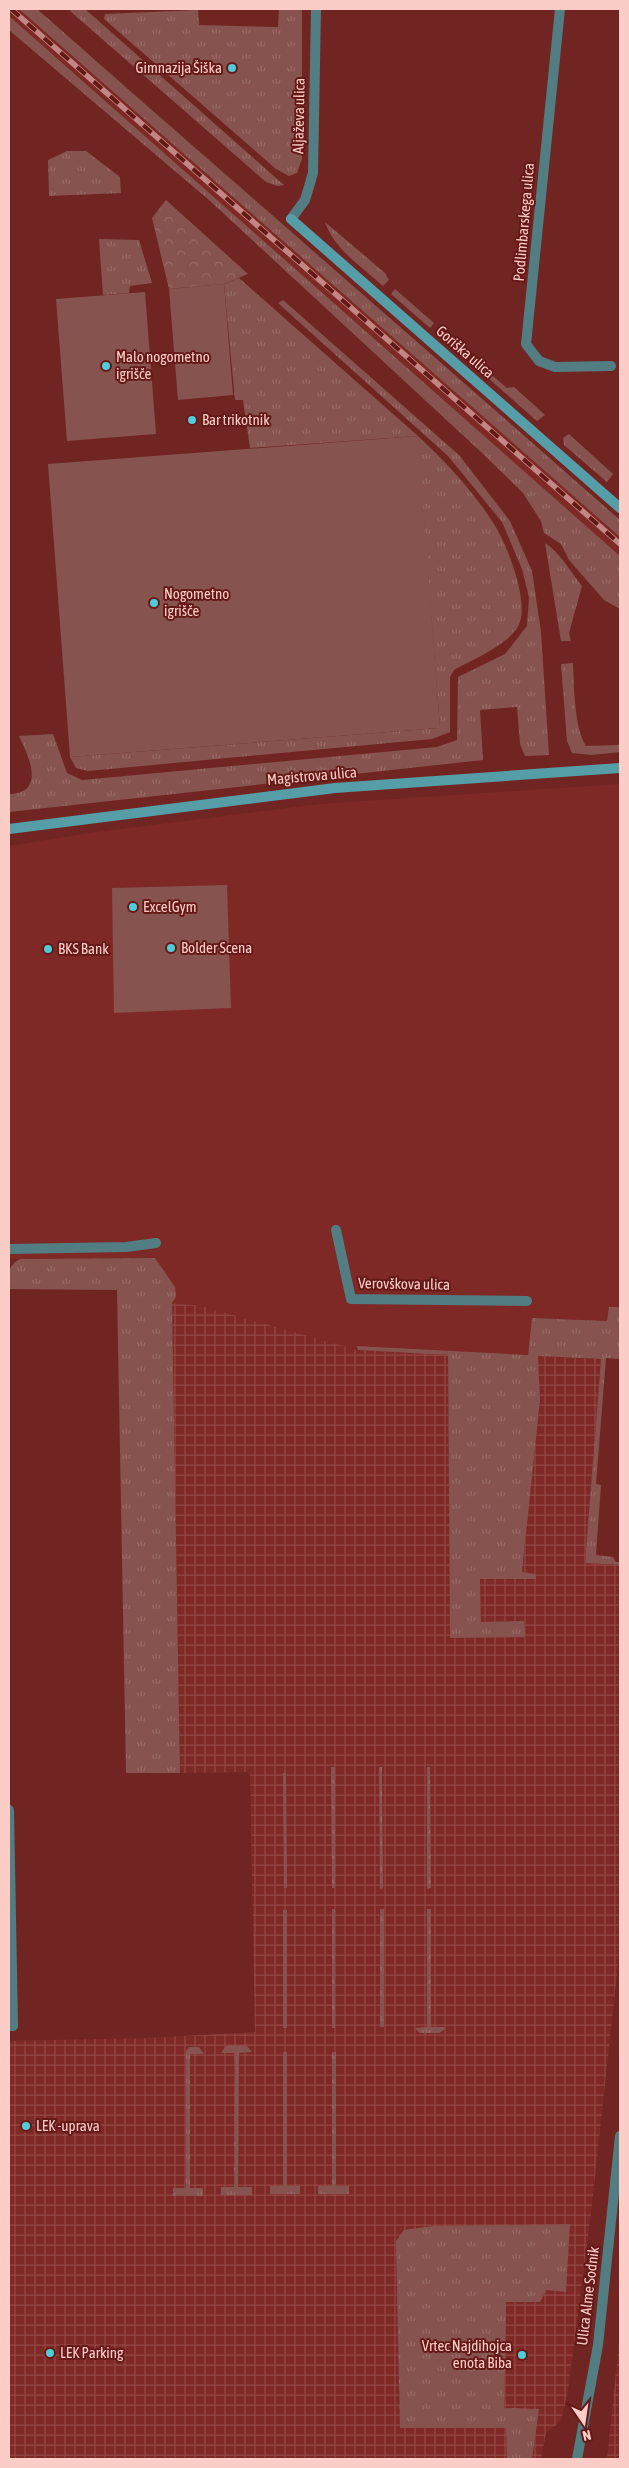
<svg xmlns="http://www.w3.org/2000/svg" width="629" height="2468" viewBox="0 0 629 2468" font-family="'Asap Condensed',sans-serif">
<defs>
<pattern id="industrial-grid" width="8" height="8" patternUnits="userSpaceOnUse" patternTransform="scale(1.25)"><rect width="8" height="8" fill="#7f2926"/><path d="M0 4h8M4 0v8" fill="none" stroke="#924744"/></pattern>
<pattern id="grass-tufts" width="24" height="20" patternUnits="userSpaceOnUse" patternTransform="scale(1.25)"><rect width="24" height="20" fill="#86534e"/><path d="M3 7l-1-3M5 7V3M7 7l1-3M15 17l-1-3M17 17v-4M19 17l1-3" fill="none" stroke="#986b66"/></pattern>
<pattern id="forest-crowns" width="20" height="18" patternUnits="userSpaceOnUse" patternTransform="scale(1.25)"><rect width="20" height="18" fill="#86534e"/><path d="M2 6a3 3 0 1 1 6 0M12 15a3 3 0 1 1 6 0" fill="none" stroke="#986b66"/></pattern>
</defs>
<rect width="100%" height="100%" fill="#712522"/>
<g fill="#7f2926">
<polygon points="9,9 19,9 620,537 620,556 9,16"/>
<polygon points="620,784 620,1307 609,1307 607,1321 532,1318 528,1355 358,1346 358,1350 201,1306 172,1303 155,1258 9,1259 9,846 89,833 320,804"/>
</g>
<g fill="url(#industrial-grid)">
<polygon points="172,1303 201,1306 358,1350 448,1355 450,1637 524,1621 481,1622 480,1578 536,1578 536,1574 522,1572 540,1400 537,1356 601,1359 585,1563 620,1565 620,1946 591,2213 568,2391 561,2421 546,2433 541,2459 9,2459 9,2041 146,2038 255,2032 250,1775 248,1772 180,1773"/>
<polygon points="620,2334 620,2459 607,2459"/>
</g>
<g fill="url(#grass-tufts)">
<path d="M19,9H37C231,180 426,349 620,520V537Z"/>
<polygon points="71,9 85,9 284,185 277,186 266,182 70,11"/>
<polygon points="279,9 302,9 302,159 297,173 289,176 276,169 104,19 105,14 198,10 199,25 278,27"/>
<polygon points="9,16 620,556 620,609 604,600 569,560 561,544 544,533 541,521 523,493 481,452 209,200 9,30"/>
<polygon points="67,151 86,151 120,177 121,193 49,196 48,160"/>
<path d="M325,222L385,273L389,280L383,286C361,266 335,250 325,222Z"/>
<polygon points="99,239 139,240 152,283 130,286 129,293 103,295"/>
<path d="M239,278L418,436C445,461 472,490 492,521C506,541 528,598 520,622C513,643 472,660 454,670L450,677V732L432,739L88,771L76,768L70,757L440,728L417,436L250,448L243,400H235L224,284Z"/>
<polygon points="395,289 434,323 430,328 391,294"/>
<path d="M283,300L459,455L510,521L532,571L541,632L549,755L525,756L520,744L517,707L480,710L483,760L9,812V794C47,793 28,755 19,736L53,734L67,773L82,780L437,747L457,740L458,677L505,654L527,626L529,597L522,569L502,522L448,456L278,303Z"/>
<polygon points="473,359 507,388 514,387 545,415 537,421 470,362"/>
<polygon points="569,434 613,474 607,482 564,445 563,438"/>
<path d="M545,543C560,552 571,573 582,586L569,633L571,641H561Z"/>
<path d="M573,663C574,687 574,727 586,746L620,745V752L591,755L572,753L567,741L561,664Z"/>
<path d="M155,1258L175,1287L176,1297L172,1303L180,1773H126L117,1290L9,1289C8,1275 7,1266 20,1259Z"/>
<polygon points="609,1307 620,1307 620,1359 606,1358 596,1484 601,1485 596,1555 613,1557 616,1562 620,1562 620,1565 585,1563 601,1359 538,1356 540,1400 522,1572 536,1574 536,1579 480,1579 481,1622 524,1621 525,1637 450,1638 448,1355 358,1350 357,1346 528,1355 532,1318 607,1321"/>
<polygon points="331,1767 335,1767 335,1888 332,1888"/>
<polygon points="379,1767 382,1767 382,1780 383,1888 380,1889"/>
<polygon points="427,1767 430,1767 431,1882 431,1888 427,1889"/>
<polygon points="283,1773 286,1773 287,1888 284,1888"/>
<rect x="332" y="1909" width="3" height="119"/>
<rect x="380" y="1909" width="4" height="118"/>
<polygon points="427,1909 431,1909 431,2027 445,2027 444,2030 439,2033 420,2033 415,2028 427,2027"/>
<rect x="283" y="1910" width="4" height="118"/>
<polygon points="246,2045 252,2052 239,2053 238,2187 252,2187 252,2195 221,2195 221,2187 234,2187 235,2066 234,2053 221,2053 226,2046"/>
<polygon points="189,2047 199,2047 204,2054 190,2054 190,2188 203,2188 203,2196 173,2196 173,2188 186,2188 186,2051"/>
<polygon points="283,2052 287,2052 287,2186 300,2186 300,2194 270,2194 270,2186 283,2186"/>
<polygon points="332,2052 336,2052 336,2186 349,2186 349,2194 318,2194 318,2186 332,2186"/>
<polygon points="570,2224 566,2292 546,2290 540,2302 506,2302 504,2408 539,2409 532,2459 507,2459 506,2428 400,2428 396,2241 404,2230 432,2226"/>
</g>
<polygon fill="url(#forest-crowns)" points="166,200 248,274 224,284 169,289 152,218"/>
<g fill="#86534e">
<polygon points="224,284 233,395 178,400 169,289"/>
<polygon points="145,292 156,434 67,441 56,299"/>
<polygon points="418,436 440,728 70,757 48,464"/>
<polygon points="227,885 231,1008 114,1013 112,888"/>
</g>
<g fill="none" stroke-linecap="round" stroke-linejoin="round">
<g stroke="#527e83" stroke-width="10">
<polyline points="560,9 526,344 539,361 555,367 611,366"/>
<polyline points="291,219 305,200 313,173 316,9"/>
<polyline points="336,1230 351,1299 527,1301"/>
<polyline points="9,1249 126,1247 156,1243"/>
<polyline points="9,1810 13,2026 9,2026"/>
<polyline points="577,2459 598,2345 620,2136"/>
</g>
<g stroke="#559ea7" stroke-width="10">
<polyline points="291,219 620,508"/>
<polyline points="9,829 335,788 620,768"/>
</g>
<g stroke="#c28782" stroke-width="5.5">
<polyline id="rail" points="11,9 620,544"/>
</g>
<use href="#rail" stroke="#651917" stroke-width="4" stroke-dasharray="11" stroke-linecap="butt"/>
</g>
<g fill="#52cbd9" stroke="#651917" stroke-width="2">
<circle cx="232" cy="68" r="5"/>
<circle cx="106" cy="366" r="5"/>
<circle cx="192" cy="420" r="5"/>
<circle cx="154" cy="603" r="5"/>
<circle cx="133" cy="907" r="5"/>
<circle cx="171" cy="948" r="5"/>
<circle cx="48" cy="949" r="5"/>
<circle cx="26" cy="2126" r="5"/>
<circle cx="50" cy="2353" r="5"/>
<circle cx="522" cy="2355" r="5"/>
</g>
<g text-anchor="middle" stroke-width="4" stroke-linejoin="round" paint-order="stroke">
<g font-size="15" fill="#fccdc7" stroke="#651917" text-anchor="start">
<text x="222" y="73" text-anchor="end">Gimnazija Šiška</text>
<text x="116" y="362">Malo nogometno<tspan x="116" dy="17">igrišče</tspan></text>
<text x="202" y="425">Bar trikotnik</text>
<text x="164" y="599">Nogometno<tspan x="164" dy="17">igrišče</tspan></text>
<text x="143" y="912">ExcelGym</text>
<text x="181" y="953">Bolder Scena</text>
<text x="58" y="954">BKS Bank</text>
<text x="36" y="2131">LEK -uprava</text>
<text x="512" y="2351" text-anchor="end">Vrtec Najdihojca<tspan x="512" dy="17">enota Biba</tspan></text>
<text x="60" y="2358">LEK Parking</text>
</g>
<g font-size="15" fill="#fccdc7" stroke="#651917">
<text transform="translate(299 116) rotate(-89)" y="5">Aljaževa ulica</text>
<text transform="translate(524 222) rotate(-85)" y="5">Podlimbarskega ulica</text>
<text transform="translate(465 352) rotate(41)" y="5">Goriška ulica</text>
<text transform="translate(312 776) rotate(-5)" y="5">Magistrova ulica</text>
<text transform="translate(404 1284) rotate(1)" y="5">Verovškova ulica</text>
<text transform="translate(588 2296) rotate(-83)" y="5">Ulica Alme Sodnik</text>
</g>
</g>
<rect width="629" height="2468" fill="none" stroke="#fccdc7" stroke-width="20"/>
<g transform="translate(584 2423) rotate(167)" stroke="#651917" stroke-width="4" paint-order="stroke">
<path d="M0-4L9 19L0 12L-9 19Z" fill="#fccdc7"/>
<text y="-8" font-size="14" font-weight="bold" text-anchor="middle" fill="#fccdc7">N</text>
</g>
</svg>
